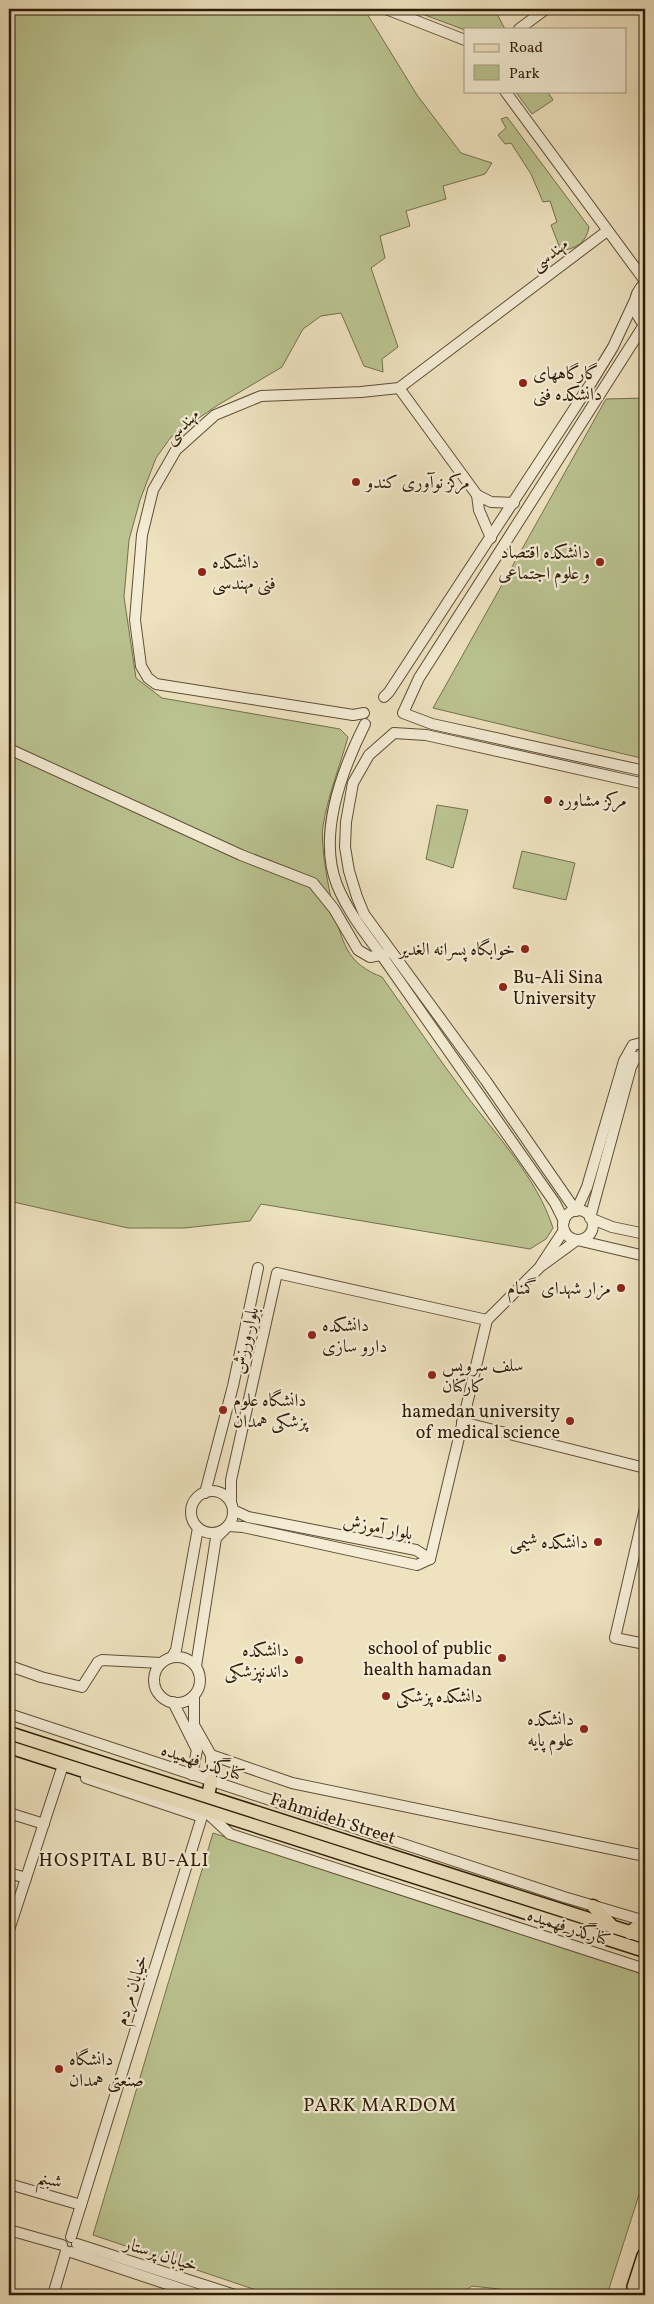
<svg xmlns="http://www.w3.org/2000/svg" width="654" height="2304" viewBox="0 0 654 2304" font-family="Vollkorn,Amiri,serif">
<rect width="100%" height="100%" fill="#eee2bf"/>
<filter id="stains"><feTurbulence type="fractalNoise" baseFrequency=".004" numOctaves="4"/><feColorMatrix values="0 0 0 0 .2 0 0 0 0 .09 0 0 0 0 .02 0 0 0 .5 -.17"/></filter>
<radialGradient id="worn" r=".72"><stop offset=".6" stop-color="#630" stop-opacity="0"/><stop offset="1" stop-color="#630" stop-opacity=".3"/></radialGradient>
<g fill="#bac390" stroke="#74704c">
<path d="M9,9H364L417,95L461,153L492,163L485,174L443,186L446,199L406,211L410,226L380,236L385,258L371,268L398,347L382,359L383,372L364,366L341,313L321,316L303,329L282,367L218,405L171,437L156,458L140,500L129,540L124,597L136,678L162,698L340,729L348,737C340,766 328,795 323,826C319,849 335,928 347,949C355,964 367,971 382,977C410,1016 437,1057 466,1095C497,1136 537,1178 553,1228L546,1239L530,1249L261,1204L250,1221L184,1228H128L9,1201Z"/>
<polygon points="409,9 499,9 496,12 505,29 465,30"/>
<polygon points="515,91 547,91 553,100 532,114"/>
<path d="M507,117L589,227C586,243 577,248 561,251L551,225L557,222L550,201L543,202L531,174L511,143L505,144L498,135L506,128L501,119Z"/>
<polygon points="645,398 645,759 433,708 606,399"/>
<polygon points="437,805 468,810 453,868 426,859"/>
<polygon points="522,851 575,863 566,900 513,888"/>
<polygon points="213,1833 645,1975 645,2176 607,2295 552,2295 472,2286 459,2295 271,2295 93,2235"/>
</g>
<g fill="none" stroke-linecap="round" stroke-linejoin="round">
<g stroke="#5e4e35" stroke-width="12">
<g id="minor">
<polyline points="386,9 465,40"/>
<polyline points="519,29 546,9"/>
<polyline points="505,91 645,281"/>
<path d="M645,283C631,296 632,313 645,325"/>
<polyline points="644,325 419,678 403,713 432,724 645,771"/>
<polyline points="399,388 477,495"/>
<polyline points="491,538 479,510 477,495 491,502 514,503"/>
<polyline points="384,697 389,692 591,383 613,347 634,302"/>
<polyline points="364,713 353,715 156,684 148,678 141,666 135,620 142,535 153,490 176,450 215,415 261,396 361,392 399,388 607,231"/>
<path d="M365,724C342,770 317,834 337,885C348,912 365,933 382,956L555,1203L564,1221"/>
<polyline points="9,749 241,855 313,883 334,909 358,950 370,957 386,954"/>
<polyline points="645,784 426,735 394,733 369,755 353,783 346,822 345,847 349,871 357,897 364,914 486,1081 576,1211 587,1187 624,1061 633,1045 645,1042"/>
<polyline points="645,1055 636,1057 631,1067 590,1218 612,1227 645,1234"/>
<circle cx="578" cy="1225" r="15"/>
<polyline points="541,1265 564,1230"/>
<polyline points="462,1422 645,1468"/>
<circle cx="212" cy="1512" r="21"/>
<polyline points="205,1493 233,1386 258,1268"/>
<polyline points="231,1503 231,1480 277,1273 487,1320"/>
<polyline points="645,1508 615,1638 645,1644"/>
<polyline points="233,1510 248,1517 416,1550 430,1559"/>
<polyline points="228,1526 243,1527 417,1565 430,1559"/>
<polyline points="430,1559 487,1320 540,1267 577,1240 645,1256"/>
<polyline points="172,1657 176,1650 198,1528"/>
<circle cx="177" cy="1680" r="23"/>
<polyline points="10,1666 41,1677 82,1687 98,1662 102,1660 161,1663"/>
<polyline points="196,1666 216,1538 225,1529"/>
<polyline points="194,1696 194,1725 211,1755 211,1781"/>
<polyline points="173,1702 197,1750 192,1775"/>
<polyline points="9,1714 564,1897 645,1921"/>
<polyline points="211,1755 292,1783 645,1856"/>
<polyline points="86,1778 202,1817"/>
<polyline points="9,1813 44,1824"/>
<polyline points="9,1873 26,1878"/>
<polyline points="9,1930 63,1765"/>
<polyline points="9,2184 81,2205"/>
<polyline points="9,2230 62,2245"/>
<polyline points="71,2237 204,1810 230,1834 645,1969"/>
<polyline points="77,2244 235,2295"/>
<polyline points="71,2252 200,2295"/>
<polyline points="53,2295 66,2251"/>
</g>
</g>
<g stroke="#2e1c07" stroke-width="15">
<g id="major">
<polyline points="9,1733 645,1937"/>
<polyline points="9,1747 645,1951"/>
<polyline points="208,1796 211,1781"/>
<polyline points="593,1906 611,1925"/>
<polyline points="630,1933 644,1920"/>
</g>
</g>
<g stroke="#2e1c07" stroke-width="18">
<polyline id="highway" points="637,2295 635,2287 645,2256"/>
</g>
<use href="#minor" stroke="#f4ecd5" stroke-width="10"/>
<use href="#major" stroke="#eee2bf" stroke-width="12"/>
<use href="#highway" stroke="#eee2bf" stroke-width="15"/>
</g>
<g fill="#8f2418" stroke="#f4ecd5" stroke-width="2">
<circle cx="523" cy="383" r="5"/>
<circle cx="356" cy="482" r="5"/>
<circle cx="600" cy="562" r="5"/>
<circle cx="202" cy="572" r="5"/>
<circle cx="548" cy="800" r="5"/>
<circle cx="525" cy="949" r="5"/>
<circle cx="503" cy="987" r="5"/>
<circle cx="621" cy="1288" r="5"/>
<circle cx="312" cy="1335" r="5"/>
<circle cx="432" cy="1375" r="5"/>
<circle cx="223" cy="1410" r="5"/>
<circle cx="570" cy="1421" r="5"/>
<circle cx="598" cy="1542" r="5"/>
<circle cx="502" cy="1658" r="5"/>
<circle cx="299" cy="1660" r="5"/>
<circle cx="386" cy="1696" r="5"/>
<circle cx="584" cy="1729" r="5"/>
<circle cx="59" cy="2069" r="5"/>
</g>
<g text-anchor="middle" stroke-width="4.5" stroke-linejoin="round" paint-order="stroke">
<g font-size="18" fill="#2e1c07" stroke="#f4ecd5">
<text transform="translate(549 254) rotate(-37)" y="6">مهندسی</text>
<text transform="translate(181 426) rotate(-45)" y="6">مهندسی</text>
<text transform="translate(245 1340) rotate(-77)" y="6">بلوار ورزش</text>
<text transform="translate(378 1527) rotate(11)" y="6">بلوار آموزش</text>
<text transform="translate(203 1762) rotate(18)" y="6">کنارگذر فهمیده</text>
<text transform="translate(333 1818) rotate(18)" y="6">Fahmideh Street</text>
<text transform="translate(569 1927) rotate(18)" y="6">کنارگذر فهمیده</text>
<text transform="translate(131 1990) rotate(-73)" y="6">خیابان مردم</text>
<text transform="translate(50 2179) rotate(16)" y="6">شبنم</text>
<text transform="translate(161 2254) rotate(18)" y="6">خیابان پرستار</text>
</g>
<g font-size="18" fill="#2e1c07" stroke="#f4ecd5" text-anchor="start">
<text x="533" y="379">گارگاههای<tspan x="533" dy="21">دانشکده فنی</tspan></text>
<text x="366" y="488">مرکز نوآوری کندو</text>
<text x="590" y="558" text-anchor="end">دانشکده اقتصاد<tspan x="590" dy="21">و علوم اجتماعی</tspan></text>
<text x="212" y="568">دانشکده<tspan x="212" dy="21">فنی مهندسی</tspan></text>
<text x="558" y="806">مرکز مشاوره</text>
<text x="515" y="955" text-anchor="end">خوابگاه پسرانه الغدیر</text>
<text x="513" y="983">Bu-Ali Sina<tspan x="513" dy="21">University</tspan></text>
<text x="611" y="1294" text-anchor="end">مزار شهدای گمنام</text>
<text x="322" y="1331">دانشکده<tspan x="322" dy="21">دارو سازی</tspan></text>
<text x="442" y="1371">سلف سرویس<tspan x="442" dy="21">کارکنان</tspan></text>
<text x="233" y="1406">دانشگاه علوم<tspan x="233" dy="21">پزشکی همدان</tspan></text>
<text x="560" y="1417" text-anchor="end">hamedan university<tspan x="560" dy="21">of medical science</tspan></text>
<text x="588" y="1548" text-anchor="end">دانشکده شیمی</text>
<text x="492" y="1654" text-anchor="end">school of public<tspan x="492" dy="21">health hamadan</tspan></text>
<text x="289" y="1656" text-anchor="end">دانشکده<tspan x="289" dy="21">داندنپزشکی</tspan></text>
<text x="396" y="1702">دانشکده پزشکی</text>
<text x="574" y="1725" text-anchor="end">دانشکده<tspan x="574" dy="21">علوم پایه</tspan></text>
<text x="69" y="2065">دانشگاه<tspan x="69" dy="21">صنعتی همدان</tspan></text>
</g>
<g font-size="19" letter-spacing="1" fill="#2e1c07" stroke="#f4ecd5">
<text x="124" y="1866">HOSPITAL BU-ALI</text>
<text x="380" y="2111">PARK MARDOM</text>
</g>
</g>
<rect width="654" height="2304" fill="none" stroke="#eee2bf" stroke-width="30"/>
<rect x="10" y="10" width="634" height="2284" fill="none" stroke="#2e1c07" stroke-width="2.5"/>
<rect x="15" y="15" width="624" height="2274" fill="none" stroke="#2e1c07"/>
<rect x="464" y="28" width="162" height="65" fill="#f4ecd5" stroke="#a59983"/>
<rect x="474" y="44" width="25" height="8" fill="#eee2bf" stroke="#a59983"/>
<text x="509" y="52" font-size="15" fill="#2e1c07">Road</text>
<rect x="474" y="65" width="25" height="15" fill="#bac390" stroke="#a59983"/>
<text x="509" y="78" font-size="15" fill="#2e1c07">Park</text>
<rect width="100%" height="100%" filter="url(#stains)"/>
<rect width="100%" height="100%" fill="url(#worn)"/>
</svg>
